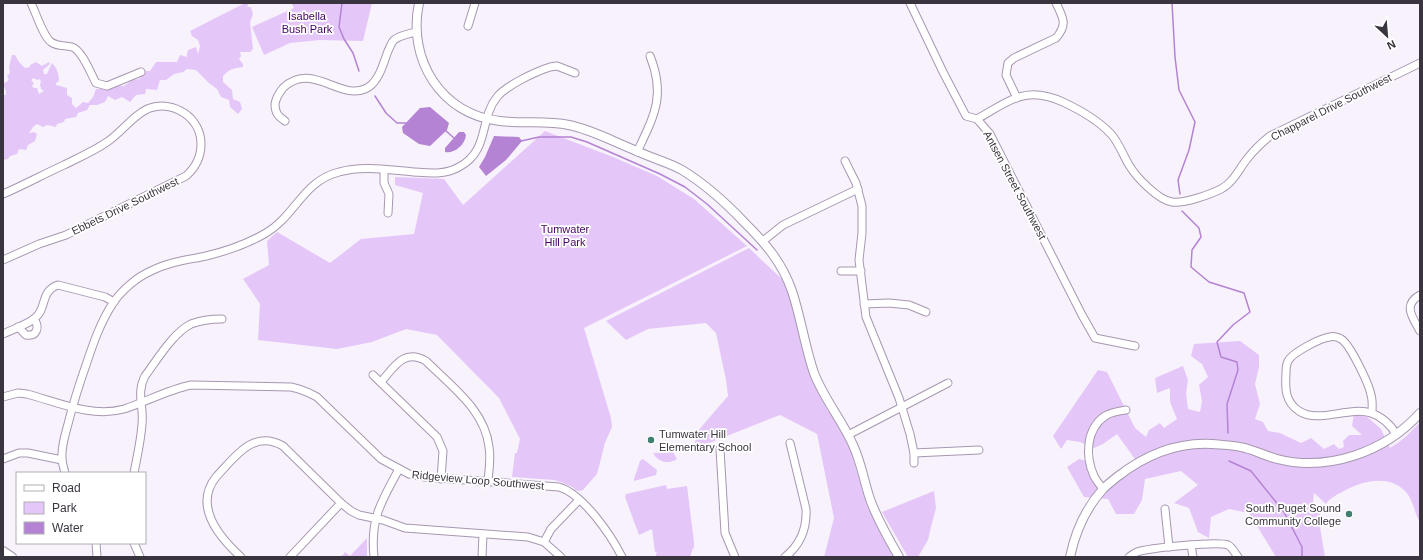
<svg xmlns="http://www.w3.org/2000/svg" width="1423" height="560" viewBox="0 0 1423 560" font-family="Helvetica,sans-serif">
<rect width="100%" height="100%" fill="#f8f2fd"/>
<g fill="#e4c7f8" fill-rule="evenodd">
<path d="M245,3H249L247,7H251L253,14L250,22L253,49L250,52H240L241,56L239,59L243,64V67C235,68 229,69 223,76V82L232,90L233,99L240,102L242,109L238,114L230,107L229,100L221,97L217,89L209,83L196,70L187,69L183,72L174,74L166,80H160L157,90L146,89L145,94L136,95L130,102L122,97L115,100L108,96L105,102L97,105H90L87,110L78,113L76,117L65,119L64,122L57,124L56,127L47,125L43,127L37,124L33,127L29,133L34,132L37,134L35,141L28,145L26,150L19,149L17,154L10,156L8,159L3,160V95H6V91L3,84L9,80L7,76L10,73L9,67L12,55H15L19,62L25,68L30,67V65L36,62L42,66L49,62L50,64L43,70L44,74H47L52,63C57,68 59,74 59,81L56,83V85L67,88V95L72,98V104L76,108L83,102L88,103L93,97L96,89H110L114,86H124L132,80L139,79L146,71H150L156,62H177L180,55L187,57V54L188,50L196,47L198,54L200,46L198,40L192,36L190,31ZM34,78L37,80L40,79L41,82L40,84L41,89L44,91L39,94L37,88H34L32,86L34,83L31,80Z"/>
<polygon points="291,3 372,3 363,41 320,40 290,43 264,55 252,27 294,8"/>
<polygon points="545,131 613,157 657,176 694,199 747,246 584,328 611,418 612,427 604,445 604,447 597,474 583,490 580,491 575,490 574,488 561,482 554,480 512,477 515,453 517,453 520,439 499,398 437,335 406,329 372,342 337,349 258,340 260,304 243,279 269,265 267,241 277,232 330,263 361,239 414,234 423,193 395,185 395,177 444,179 463,205"/>
<polygon points="749,248 786,283 810,374 827,409 846,436 867,505 894,557 824,557 834,518 817,434 780,415 694,449 697,432 728,396 726,380 716,333 706,323 648,329 626,340 606,321"/>
<path d="M1240,341L1259,355V367L1255,384L1260,404L1255,419L1263,422L1268,431L1280,433L1301,443L1311,438L1324,449L1334,444L1339,449L1344,447L1343,441L1349,435H1362L1352,426L1354,414L1365,415L1381,429L1390,448C1402,441 1411,432 1420,422V521L1418,519C1414,510 1412,498 1405,491C1388,474 1362,481 1344,491C1338,494 1330,498 1326,504L1314,493L1313,501L1321,510L1319,521L1325,557H1276L1249,513L1229,509L1211,517L1209,538L1198,532L1189,508L1174,503L1198,485L1181,471L1145,479L1142,500L1134,514H1116L1108,499L1084,497L1067,467L1079,459L1090,462L1103,489L1137,462L1117,434L1103,444L1094,448L1080,442L1067,440L1061,449L1053,436L1098,370L1107,372L1135,428L1146,437L1149,430L1160,423L1164,428L1177,419L1170,402V388L1157,393L1155,378L1183,366L1188,380L1186,393L1188,409L1200,412L1202,401L1199,385L1208,377L1202,364L1191,356L1194,344Z"/>
<path d="M672,450L677,459C668,465 658,462 653,453L667,452Z"/>
<polygon points="643,459 657,470 656,475 634,481 634,479 640,461"/>
<polygon points="666,485 667,489 687,486 694,542 694,548 693,548 690,557 655,557 657,552 655,552 652,529 639,535 625,497 626,494"/>
<polygon points="934,491 936,508 931,527 928,540 918,557 908,557 882,512"/>
<polygon points="367,538 367,557 338,557 343,555 345,552 350,556"/>
</g>
<g fill="#b483d3">
<polygon points="430,107 449,123 447,130 430,146 419,144 403,133 402,127 420,108"/>
<path d="M459,132H464L466,135C465,145 454,154 445,152V148Z"/>
<polygon points="494,136 519,137 522,141 506,160 486,176 479,167 485,157"/>
</g>
<g fill="none" stroke-linecap="round" stroke-linejoin="round">
<g stroke="#b483d3" stroke-width="1.5">
<polyline points="342,3 339,27 344,39 353,53 359,71"/>
<polyline points="1172,3 1175,57 1179,90 1195,122 1189,150 1178,180 1180,194"/>
<polyline points="375,96 386,113 397,123 406,123"/>
<polyline points="445,130 454,138"/>
<polyline points="521,141 539,137 571,137 587,142 660,174 685,187 707,204 757,250"/>
<polyline points="1182,211 1199,228 1201,237 1192,250 1191,267 1209,282 1244,293 1250,312 1233,325 1217,342 1221,357 1237,362 1238,370 1227,404 1228,433"/>
<polyline points="1229,461 1251,471 1284,512 1302,547 1302,557"/>
</g>
<g stroke="#a697b1" stroke-width="9">
<g id="minor">
<path d="M31,3C36,13 43,36 51,42C58,47 65,45 72,47C82,50 91,74 96,83L107,86L141,72"/>
<polyline points="910,3 943,72 966,116 977,119 990,134 1082,315 1095,338 1135,346"/>
<polyline points="468,26 475,3"/>
<path d="M1017,98L1006,75L1008,63L1014,58L1056,38C1068,24 1063,18 1056,3"/>
<path d="M977,119C990,112 1005,101 1019,97C1034,92 1050,96 1063,102C1080,110 1098,120 1111,134C1119,143 1123,155 1129,165C1136,177 1158,200 1172,202C1184,204 1211,194 1221,189C1233,183 1239,169 1247,159C1254,150 1261,143 1270,136L1420,63"/>
<path d="M285,121C278,116 275,113 275,104C276,97 279,93 283,88C311,61 339,100 365,89C379,83 383,64 388,51C390,47 391,43 394,40C400,35 408,34 416,32"/>
<path d="M637,152C654,116 666,96 650,56"/>
<polyline points="845,161 856,183 862,206 862,233 859,260 866,317 899,398 910,434 914,453 914,463"/>
<polyline points="384,170 384,183 389,194 388,213"/>
<path d="M3,194C24,185 44,174 64,165C78,158 94,151 107,142C121,133 135,113 150,108C174,100 201,118 201,144C201,157 195,168 186,176L66,235L39,244L3,260"/>
<polyline points="763,241 783,225 858,189"/>
<polyline points="841,271 861,271"/>
<path d="M1420,295C1402,305 1413,318 1420,331"/>
<polyline points="864,304 889,303 909,305 926,312"/>
<path d="M18,327L26,335C37,337 40,327 34,319"/>
<path d="M3,334C13,329 27,325 35,318C47,309 40,291 58,285L105,297L114,302"/>
<polyline points="373,375 437,437 443,451 441,479"/>
<path d="M381,382C394,367 404,348 426,361C451,386 485,410 489,447C491,458 489,470 488,481"/>
<path d="M3,397L18,393L27,394C57,402 92,418 124,409C146,402 167,390 191,385L291,387C301,389 308,392 317,397L381,459L409,474L425,477L559,487C583,494 611,535 622,557"/>
<path d="M1372,413C1372,407 1373,401 1371,395C1369,384 1350,344 1341,339C1338,337 1333,336 1330,337C1320,338 1292,353 1288,361C1286,365 1286,369 1286,373C1285,388 1285,402 1299,411C1318,424 1349,406 1371,413C1381,416 1391,425 1396,434"/>
<polyline points="848,435 948,383"/>
<polyline points="720,449 725,533 735,557"/>
<polyline points="914,453 979,450"/>
<polyline points="3,459 19,453 28,453 62,460"/>
<path d="M65,473C64,468 62,464 62,459C61,447 65,435 68,424C73,404 79,385 86,365C93,344 100,323 113,303C122,290 137,277 151,271C168,262 187,260 206,256C227,251 247,244 266,233C296,215 303,181 339,172C363,165 389,170 414,172C430,173 445,175 459,167C490,151 479,119 497,97C507,85 535,72 550,67L557,66L575,73"/>
<path d="M134,473C137,457 141,440 142,424C144,406 136,393 145,376C157,360 173,333 191,324C201,320 212,319 222,319"/>
<path d="M1103,489C1100,485 1096,480 1094,476C1085,456 1086,429 1105,416C1111,412 1119,411 1126,410"/>
<polyline points="1165,509 1169,547"/>
<polyline points="544,542 551,529 579,500"/>
<polyline points="96,543 97,557"/>
<polyline points="134,543 140,557"/>
<polyline points="1191,545 1193,557"/>
<path d="M241,557C219,537 193,506 216,477C235,457 253,429 283,446L341,503L351,511L359,515L383,520L405,528L528,537L544,542L561,557"/>
<polyline points="290,557 341,503"/>
<path d="M374,557C370,519 381,502 399,469"/>
<polyline points="482,557 483,534"/>
<path d="M785,557C800,545 807,528 806,509L790,443"/>
<path d="M1129,557C1132,555 1134,553 1137,552C1149,548 1218,541 1228,545C1232,547 1235,553 1238,557"/>
</g>
</g>
<g stroke="#a697b1" stroke-width="10">
<g id="tertiary">
<path d="M419,3C407,59 441,115 500,121C523,124 546,120 569,125C593,130 614,142 637,151C651,158 668,162 682,170C705,184 725,202 744,222C765,243 782,262 792,291C801,318 805,347 814,373C824,399 842,420 853,445C861,462 864,481 870,499C877,519 888,538 899,557"/>
<polyline points="3,551 12,557"/>
<path d="M1070,557C1075,533 1086,508 1103,489C1107,485 1112,481 1117,477C1144,456 1176,442 1212,444C1223,445 1234,445 1245,448C1256,451 1266,456 1277,459C1328,472 1385,452 1420,413"/>
</g>
</g>
<use href="#minor" stroke="#fff" stroke-width="7"/>
<use href="#tertiary" stroke="#fff" stroke-width="8"/>
</g>
<g fill="#3f8070" stroke="#fff" stroke-width="1.5">
<circle cx="651" cy="440" r="4"/>
<circle cx="1349" cy="514" r="4"/>
</g>
<g text-anchor="middle" stroke-width="3.5" stroke-linejoin="round" paint-order="stroke">
<g font-size="11" fill="#470065" stroke="#fff">
<text x="307" y="20">Isabella<tspan x="307" dy="13">Bush Park</tspan></text>
<text x="565" y="233">Tumwater<tspan x="565" dy="13">Hill Park</tspan></text>
</g>
<g font-size="11" fill="#3a343e" stroke="#fff">
<text transform="translate(1331 107) rotate(-27)" y="4">Chapparel Drive Southwest</text>
<text transform="translate(1015 185) rotate(62)" y="4">Antsen Street Southwest</text>
<text transform="translate(125 206) rotate(-26)" y="4">Ebbets Drive Southwest</text>
<text transform="translate(478 480) rotate(5)" y="4">Ridgeview Loop Southwest</text>
</g>
<g font-size="11" fill="#3a343e" stroke="#fff" text-anchor="start">
<text x="659" y="438">Tumwater Hill<tspan x="659" dy="13">Elementary School</tspan></text>
<text x="1341" y="512" text-anchor="end">South Puget Sound<tspan x="1341" dy="13">Community College</tspan></text>
</g>
</g>
<rect width="1423" height="560" fill="none" stroke="#3a343e" stroke-width="8"/>
<rect x="16" y="472" width="130" height="72" fill="#ffffff" stroke="#b0aeb2"/>
<rect x="24" y="485" width="20" height="6" fill="#ffffff" stroke="#b0aeb2"/>
<text x="52" y="492" font-size="12" fill="#3a343e">Road</text>
<rect x="24" y="502" width="20" height="12" fill="#e4c7f8" stroke="#b0aeb2"/>
<text x="52" y="512" font-size="12" fill="#3a343e">Park</text>
<rect x="24" y="522" width="20" height="12" fill="#b483d3" stroke="#b0aeb2"/>
<text x="52" y="532" font-size="12" fill="#3a343e">Water</text>
<g transform="translate(1387 36) rotate(154)" stroke="#ffffff" stroke-width="3" paint-order="stroke">
<path d="M0-3L7 15L0 10L-7 15Z" fill="#3a343e"/>
<text y="-6" font-size="11" font-weight="bold" text-anchor="middle" fill="#3a343e">N</text>
</g>
</svg>
